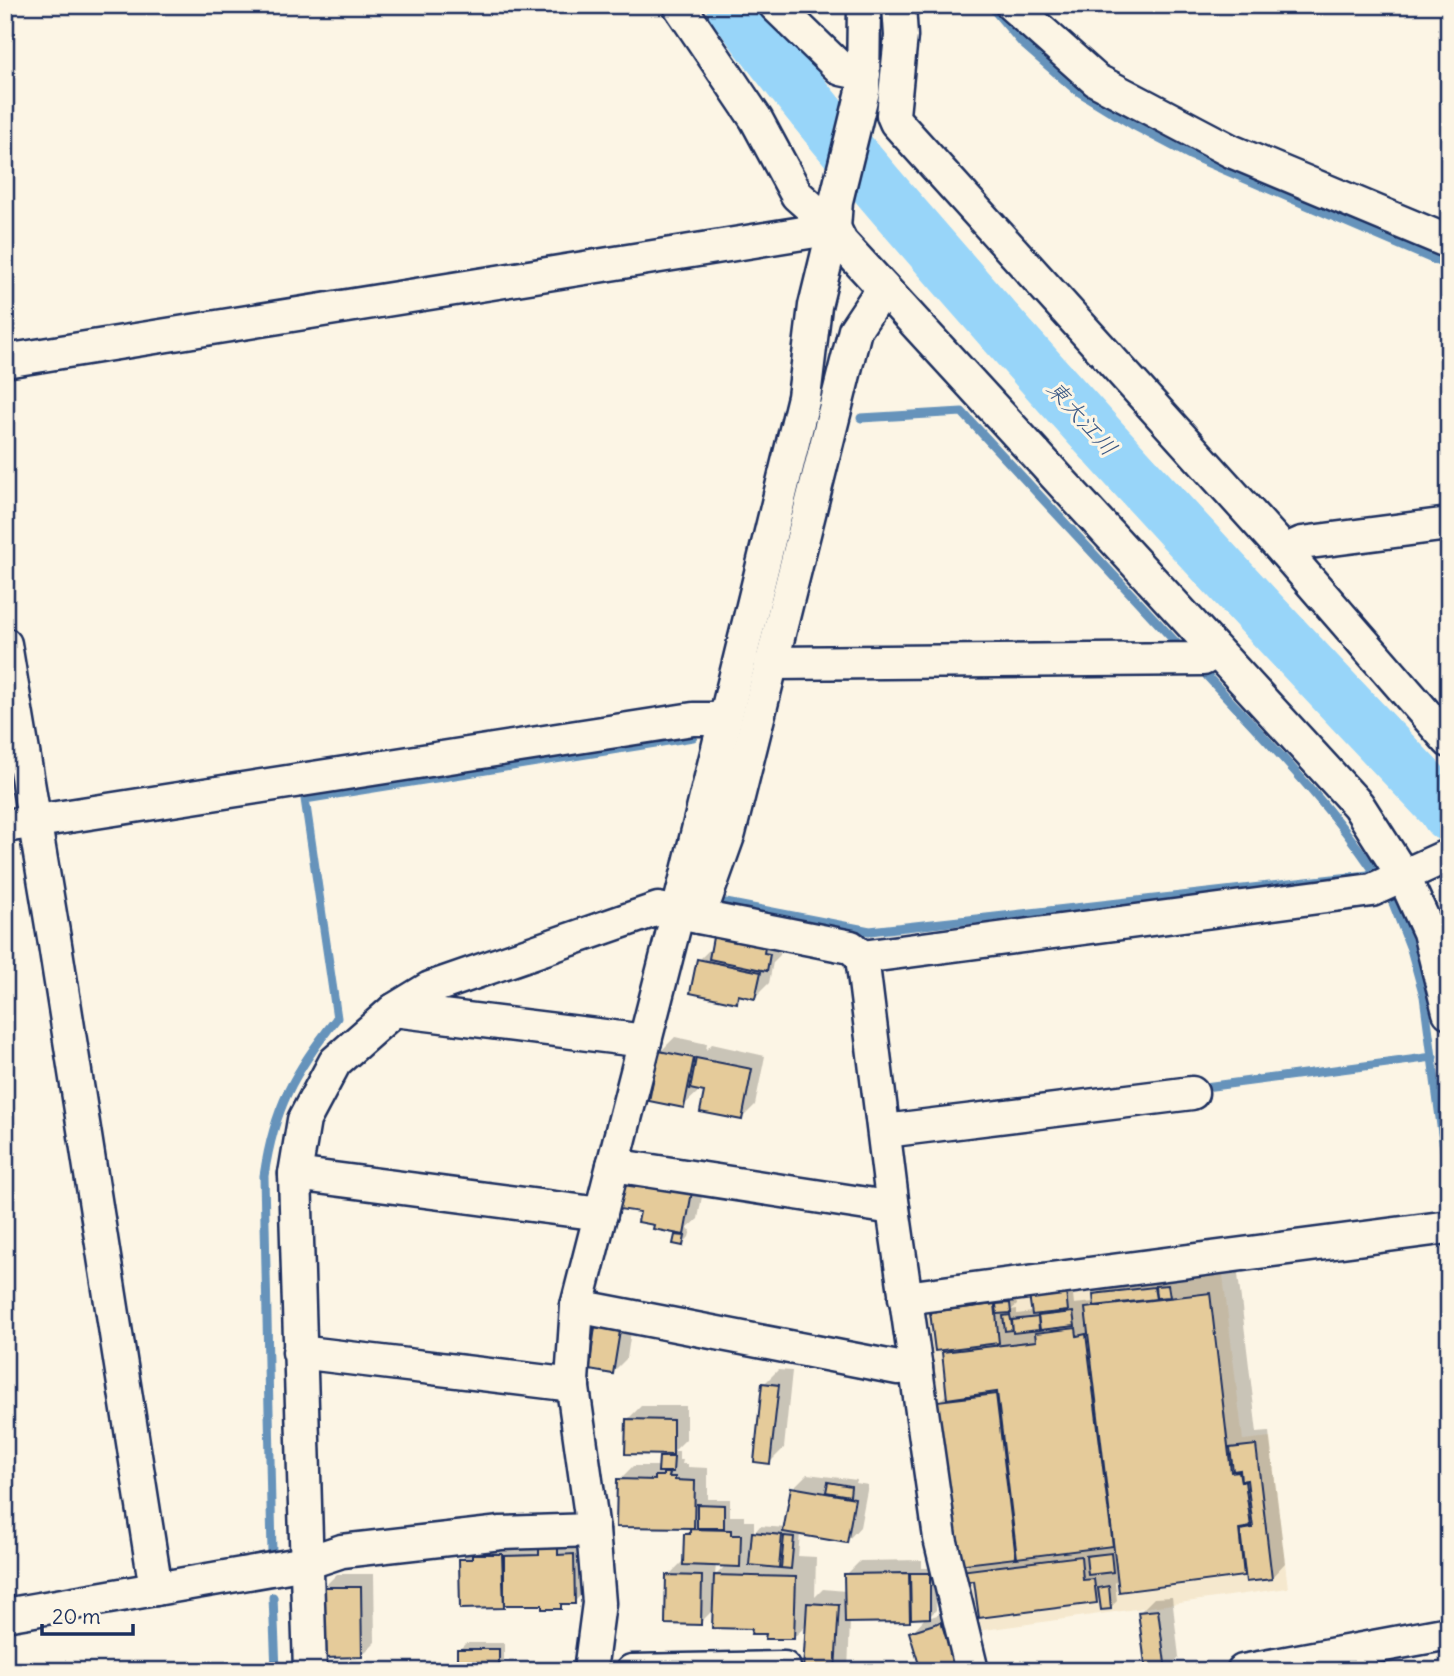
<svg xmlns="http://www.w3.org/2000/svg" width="1454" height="1676" viewBox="0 0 1454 1676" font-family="Delius,'Klee One',sans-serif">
<rect width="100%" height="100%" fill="#fcf5e5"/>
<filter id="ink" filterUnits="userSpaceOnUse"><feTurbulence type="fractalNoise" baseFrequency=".0143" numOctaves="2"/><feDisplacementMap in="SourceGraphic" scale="14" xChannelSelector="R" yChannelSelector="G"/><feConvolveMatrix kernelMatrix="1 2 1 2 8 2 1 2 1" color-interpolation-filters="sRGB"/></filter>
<g filter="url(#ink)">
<polygon fill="#f5e8ce" points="1222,1267 1243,1440 1270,1437 1288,1588 970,1632 915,1321 925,1305"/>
<g fill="#0003" fill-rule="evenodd">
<polygon points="783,940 780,955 773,962 769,983 755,997 743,994 736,1001 699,960 713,946"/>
<polygon points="675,1037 707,1044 706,1050 712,1044 765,1056 755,1105 741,1119 707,1090 698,1089 697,1093 683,1106 651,1100 661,1051"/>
<polygon points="638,1172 705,1179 698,1219 687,1229 691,1230 689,1237 683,1244 676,1235 680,1232 656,1224 642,1211 624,1186"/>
<polygon points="1237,1266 1257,1433 1269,1432 1285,1563 1272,1577 1246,1572 1243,1575 1119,1578 1115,1582 1117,1601 1111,1607 1101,1596 1096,1601 976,1579 962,1571 972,1562 939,1402 948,1393 943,1353 949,1347 932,1313 946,1299 1016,1297 1017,1305 1011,1310 1017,1309 1017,1314 1033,1312 1072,1285 1074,1304 1094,1302 1094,1295 1114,1281"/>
<polygon points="611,1314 633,1318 627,1358 613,1372 597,1328"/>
<polygon points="778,1370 792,1371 784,1448 770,1462 764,1384"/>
<path d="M641,1406H686V1439L674,1451H679V1460H683L682,1464H688V1467L708,1468V1499H730V1516H744V1521H754V1533L760,1526L786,1528L793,1488L807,1474L857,1480L856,1483L868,1485L860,1527L847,1541L800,1533L798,1556L816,1557L815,1597L823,1589L846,1591V1575L860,1561L922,1560V1568H935L936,1610L928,1618L955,1609L956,1670L911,1633L927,1616L913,1617L909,1620L850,1621L848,1671H801L805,1666L808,1624L794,1637L768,1633L714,1609L700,1623L668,1576L682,1562H685L686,1534L694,1526L619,1480L633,1466H660V1457L665,1453L627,1420ZM716,1564L726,1565L715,1576Z"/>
<polygon points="587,1541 588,1588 574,1602 564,1602 560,1607 544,1603 462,1607 461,1560 475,1546"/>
<polygon points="337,1574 374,1574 375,1642 361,1656 323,1588"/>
<polygon points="1172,1597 1179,1657 1166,1671 1147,1671 1140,1612 1154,1598"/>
<polygon points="466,1643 504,1643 504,1663 498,1670 459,1650"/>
</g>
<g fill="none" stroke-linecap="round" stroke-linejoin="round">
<g stroke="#6693bb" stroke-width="9">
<polyline points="990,5 1022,43 1076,90 1133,125 1190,155 1449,266"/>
<polyline points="861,418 962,412 1182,649"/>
<path d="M726,903L870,931L1368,875L1374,871C1326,800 1265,739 1207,676"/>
<polyline points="1393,903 1411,949 1424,996 1449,1187"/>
<polyline points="1205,1087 1433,1057"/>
<path d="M272,1553L264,1176C274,1108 294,1072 337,1018L305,799L693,737"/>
<polyline points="273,1597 276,1671"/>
</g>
<path stroke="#98d5f9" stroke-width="54" d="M733,5C816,118 909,223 1001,328C1145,490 1293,649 1443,806L1449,815"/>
</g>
<g fill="#e5cb9a" stroke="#1b2f5e" stroke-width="2">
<polygon points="714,932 766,942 764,953 770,954 767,971 709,959"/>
<polygon points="697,959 761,972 755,999 738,995 737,1003 690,993"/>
<polygon points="659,1051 694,1058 684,1108 649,1101"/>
<polygon points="696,1058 752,1069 742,1120 700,1112 704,1092 690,1089"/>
<polygon points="644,1184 692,1192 684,1235 653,1229 654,1225 638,1222 640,1212 619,1209 623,1185 643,1188"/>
<polygon points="675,1235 685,1236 683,1246 673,1244"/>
<polygon points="1168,1285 1170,1297 1156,1298 1155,1286"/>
<polygon points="1154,1287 1156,1299 1094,1306 1093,1294"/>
<polygon points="1066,1291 1068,1311 1032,1315 1029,1295"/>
<polygon points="1210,1293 1231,1472 1239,1471 1241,1482 1245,1481 1251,1527 1239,1529 1244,1576 1119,1592 1085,1308"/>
<polygon points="1010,1303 1011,1313 997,1314 996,1304"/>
<polygon points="995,1304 999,1343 935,1351 930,1312"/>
<polygon points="1073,1312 1075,1326 1040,1330 1038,1316"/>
<polygon points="1010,1315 1013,1330 1005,1331 1003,1316"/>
<polygon points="1038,1317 1039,1330 1013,1333 1012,1320"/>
<polygon points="595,1327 620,1331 613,1374 589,1370"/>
<polygon points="1076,1328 1077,1336 1086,1334 1113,1546 1017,1558 997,1392 947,1399 942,1352 1036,1341 1035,1333"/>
<polygon points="762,1383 779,1385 770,1464 754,1462"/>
<polygon points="996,1394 1016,1558 957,1565 937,1401"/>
<polygon points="626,1419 673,1420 673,1455 625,1454"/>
<polygon points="1256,1445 1272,1579 1246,1582 1240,1530 1253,1528 1247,1480 1241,1481 1240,1470 1233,1471 1230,1448"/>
<polygon points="659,1457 674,1457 673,1472 658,1472"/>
<polygon points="663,1473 670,1473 669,1477 675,1477 675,1480 695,1481 694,1528 616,1527 617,1479 655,1480 655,1476 663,1476"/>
<polygon points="828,1482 851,1486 850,1496 826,1492"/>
<polygon points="791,1487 855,1498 847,1543 783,1532"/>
<polygon points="697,1504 724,1505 724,1528 697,1528"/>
<polygon points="690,1529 731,1530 731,1535 741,1535 740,1567 683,1565 684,1534 690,1534"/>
<polygon points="752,1532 782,1535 779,1568 749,1565"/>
<polygon points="784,1536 794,1537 791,1569 781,1568"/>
<polygon points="539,1548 558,1548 558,1555 574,1554 575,1604 561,1604 561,1609 542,1609 542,1605 504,1605 504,1556 539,1555"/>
<polygon points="1111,1553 1113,1572 1088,1575 1086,1556"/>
<polygon points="472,1554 502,1554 504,1608 460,1609 459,1559 472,1559"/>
<polygon points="1081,1556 1083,1580 1094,1579 1097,1603 979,1618 974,1581 961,1583 960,1571"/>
<polygon points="909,1573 910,1622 845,1623 844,1574"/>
<polygon points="910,1573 930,1573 930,1618 911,1619"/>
<polygon points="666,1575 702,1576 701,1625 665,1624"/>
<polygon points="714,1575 796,1577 794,1639 765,1639 766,1634 751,1634 752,1629 712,1628"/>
<polygon points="1109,1586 1111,1609 1101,1610 1098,1588"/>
<polygon points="321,1587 361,1587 362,1657 322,1658"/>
<polygon points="807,1603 839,1605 835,1671 803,1671"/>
<polygon points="1158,1610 1166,1671 1146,1671 1138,1612"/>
<polygon points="941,1622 957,1671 921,1671 909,1632"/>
<rect x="457" y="1649" width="42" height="22"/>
</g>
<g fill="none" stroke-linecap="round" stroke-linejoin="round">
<g stroke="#1b2f5e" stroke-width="37">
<g id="minor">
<polyline points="679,5 756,119 797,195 834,228 841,242 1358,805 1404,877 1429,932 1449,1012"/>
<polyline points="775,5 841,69 864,74"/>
<polyline points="899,5 901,36 893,115 896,122 1284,551 1449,741"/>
<polyline points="1012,5 1096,80 1231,151 1449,242"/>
<polyline points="5,361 834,228"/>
<polyline points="1284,551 1302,543 1449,524"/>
<polyline points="5,644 54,938 156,1589"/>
<polyline points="771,663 1203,659 1216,651"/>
<polyline points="5,826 693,719 725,719"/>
<polyline points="699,917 729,833 855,330 883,288"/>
<polyline points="862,957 893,1208 940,1538 972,1671"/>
<polyline points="394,1010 645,1041"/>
<polyline points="885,1131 1192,1093"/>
<polyline points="613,1165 893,1208"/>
<polyline points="295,1174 601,1214"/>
<polyline points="905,1298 1449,1227"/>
<polyline points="577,1306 898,1368 916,1367"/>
<polyline points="299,1352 573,1385"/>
<polyline points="5,1615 306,1563 342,1551 501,1533 593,1530"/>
<polyline points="310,1671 295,1174 304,1120 335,1062 394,1010 430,988 658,909 851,947 862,957 1372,890 1449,855"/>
<polyline points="590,1671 599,1603 593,1530 572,1381 577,1306 678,912 804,397 815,306 834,228 836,201 863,91 864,5"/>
<polyline points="632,1671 784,1668"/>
<polyline points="1243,1671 1449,1633"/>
</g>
</g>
<use href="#minor" stroke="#fcf5e5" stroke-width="32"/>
</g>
</g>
<g text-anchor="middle" stroke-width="6" stroke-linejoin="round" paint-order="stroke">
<g font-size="23" font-style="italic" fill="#3a5885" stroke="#fcf5e5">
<text transform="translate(1082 418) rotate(48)" y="8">東大江川</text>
</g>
</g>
<rect width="1454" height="1676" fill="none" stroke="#fcf5e5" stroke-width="28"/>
<rect x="14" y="14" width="1426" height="1648" fill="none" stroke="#1b2f5e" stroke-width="2.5" filter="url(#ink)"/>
<path d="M42 1624v10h91v-10" fill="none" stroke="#1b2f5e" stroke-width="3.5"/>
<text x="52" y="1624" font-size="21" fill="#1b2f5e" stroke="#fcf5e5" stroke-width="5" paint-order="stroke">20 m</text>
</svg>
